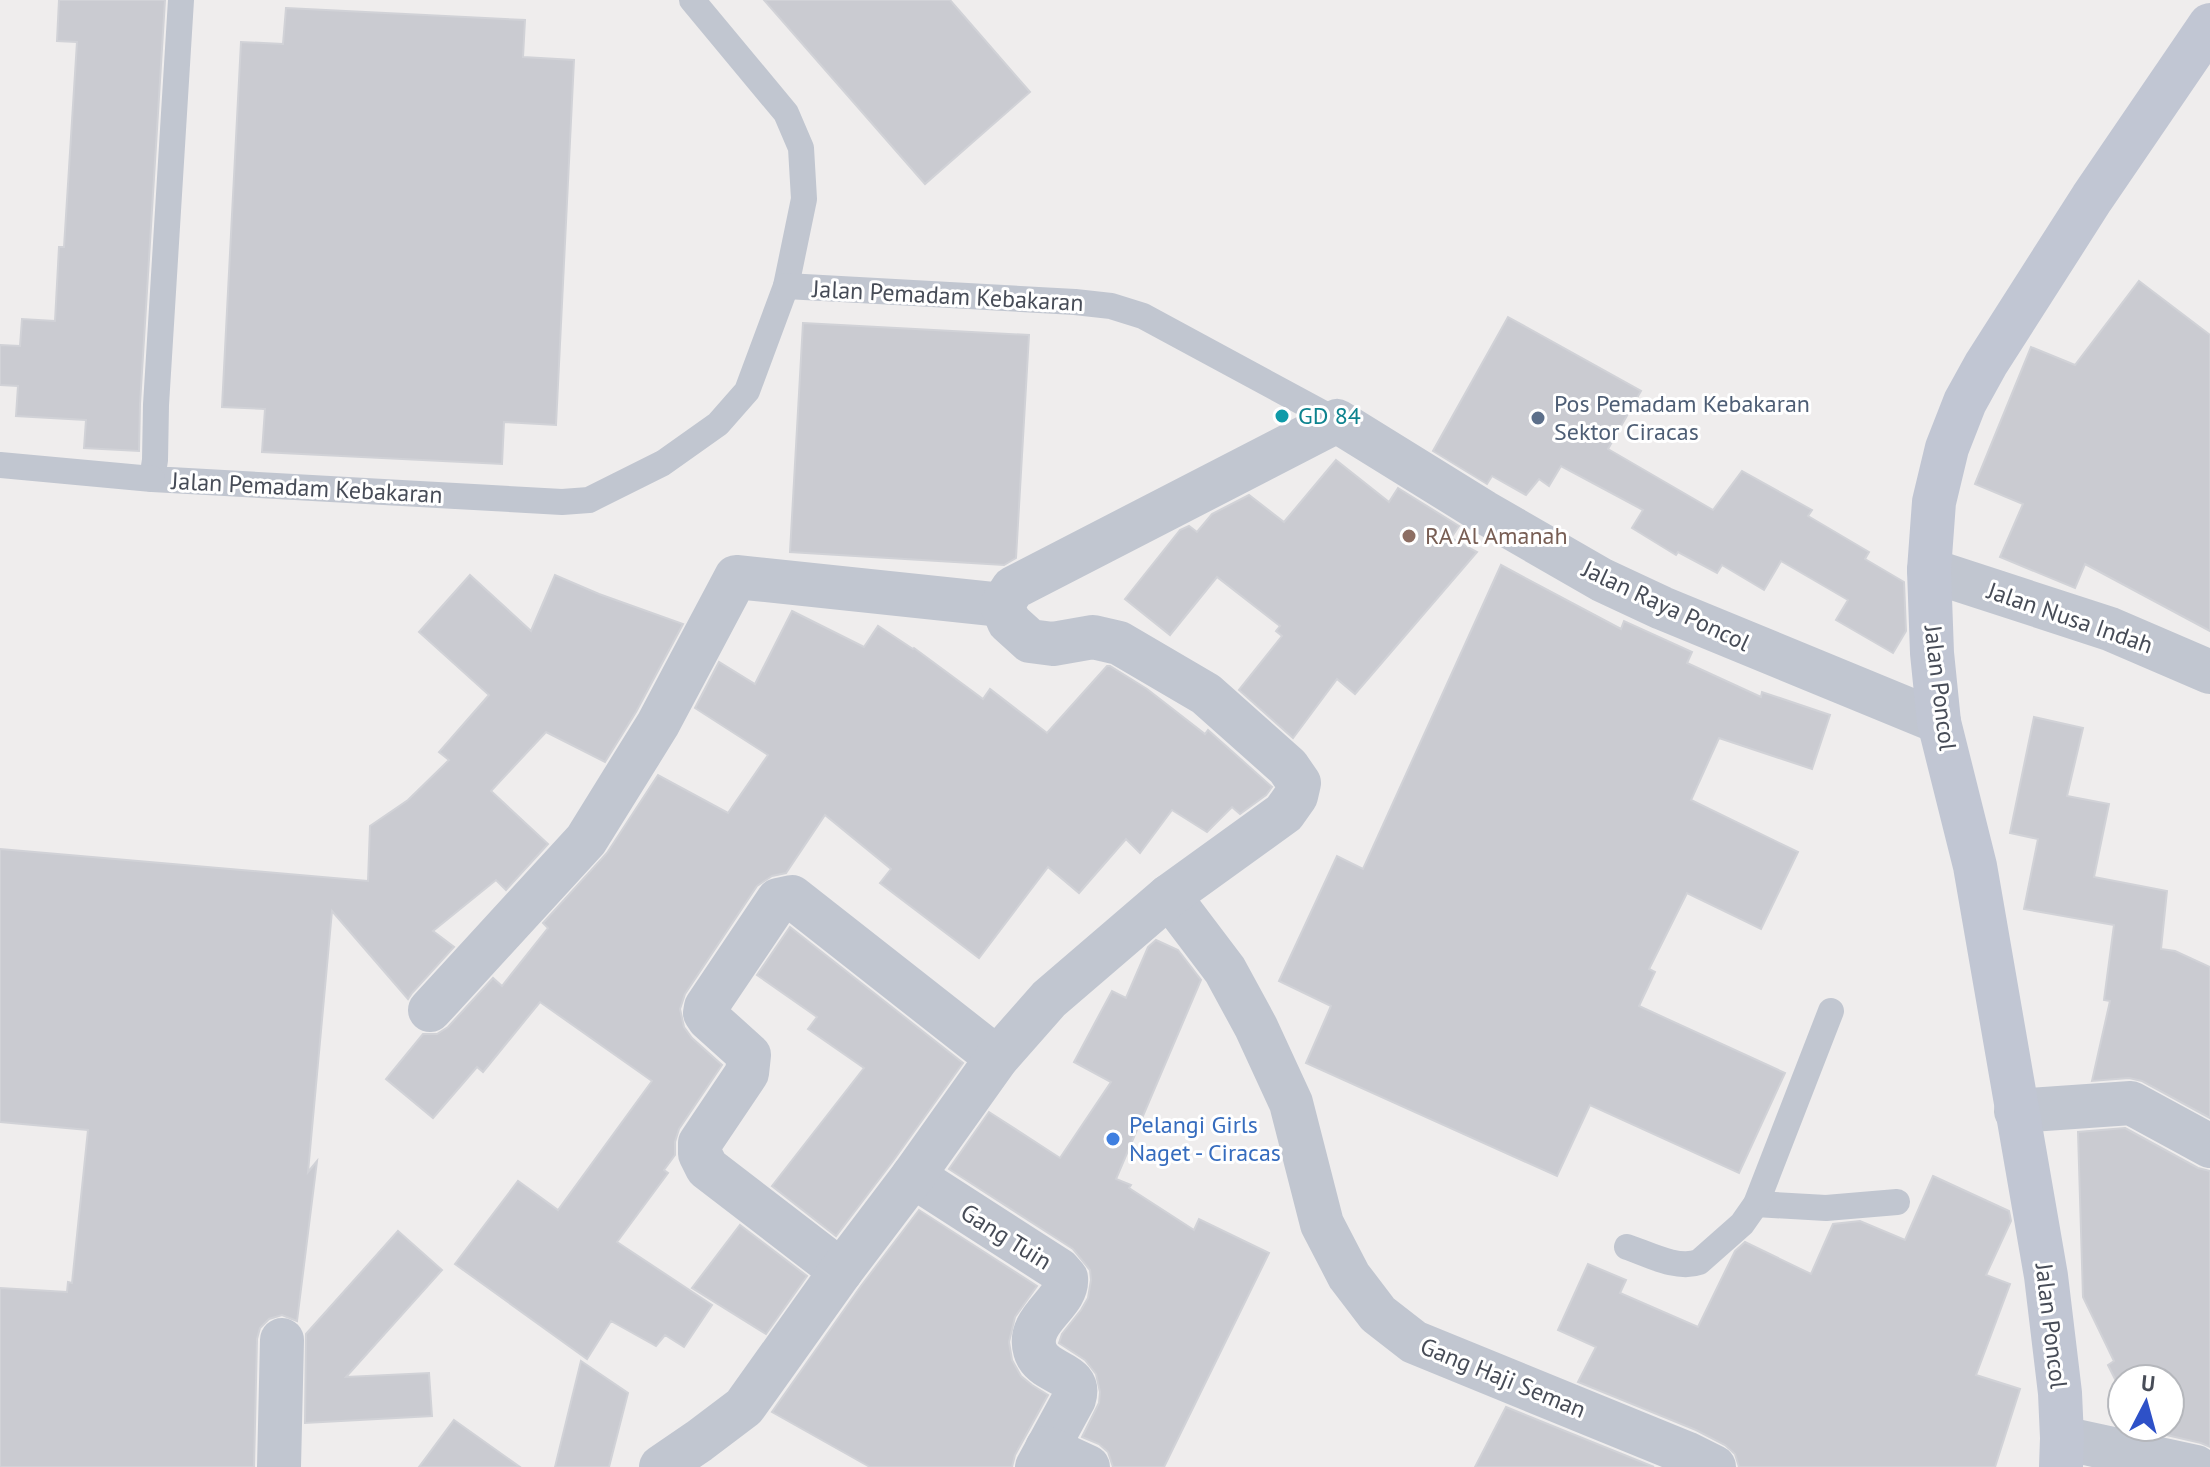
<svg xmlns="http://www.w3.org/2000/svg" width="2210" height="1467" viewBox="0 0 2210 1467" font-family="'PT Sans',sans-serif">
<rect width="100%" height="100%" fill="#efeded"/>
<g fill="#cacbd1" stroke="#d1d2d7" stroke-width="2">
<polygon points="59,0 165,0 140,404 139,451 84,448 86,420 16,416 18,386 0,385 0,345 20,346 22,319 55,321 59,247 64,247 77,42 57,41"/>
<polygon points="764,0 950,0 1030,92 925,184"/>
<polygon points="286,8 525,20 523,57 574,60 556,425 504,422 502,464 262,452 265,409 222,407 241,42 283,44"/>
<polygon points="2139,281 2210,335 2210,631 2085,564 2075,588 2000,557 2023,504 1975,484 2031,347 2075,365"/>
<polygon points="1508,317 1641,391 1608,449 1713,510 1742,471 1812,510 1808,516 1869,552 1865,559 1904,582 1906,631 1893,653 1836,620 1848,600 1781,561 1764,590 1722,565 1717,573 1678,552 1676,555 1632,528 1643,510 1561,466 1549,486 1539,479 1526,495 1492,476 1487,484 1433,451"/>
<polygon points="803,323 1029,335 1016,558 1004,565 790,552"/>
<polygon points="1336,460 1389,502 1398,488 1459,526 1451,538 1477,552 1355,694 1337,679 1293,738 1239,690 1282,636 1276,631 1280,626 1217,577 1170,635 1125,599 1180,530 1189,526 1197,532 1212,514 1249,495 1284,522"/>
<polygon points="1501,565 1621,629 1624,621 1692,652 1687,663 1761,697 1762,692 1830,715 1812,769 1719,738 1691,800 1798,852 1761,929 1687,893 1649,969 1655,972 1639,1006 1785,1073 1739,1173 1590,1105 1557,1176 1306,1063 1331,1006 1279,981 1337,856 1363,869"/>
<polygon points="470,575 531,631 555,575 599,594 683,624 636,712 605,762 546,732 491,791 548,844 506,890 496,880 433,931 454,947 412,993 408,999 332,911 308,1172 317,1161 297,1321 282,1315 269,1319 260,1328 257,1339 254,1467 0,1467 0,1288 67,1292 68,1282 72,1283 88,1130 0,1122 0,849 368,881 370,826 408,800 449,760 439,752 489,695 419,632"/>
<polygon points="792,611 864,647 878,626 913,649 914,648 983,699 990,689 1047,733 1107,666 1110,666 1147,689 1205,734 1208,730 1272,787 1266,795 1240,814 1232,807 1207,832 1172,810 1140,853 1126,839 1079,893 1048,867 979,958 880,883 891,869 825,815 786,873 772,876 757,886 685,994 680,1009 684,1027 692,1038 722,1065 679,1129 675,1142 675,1155 664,1170 668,1173 617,1242 712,1305 684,1347 665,1335 656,1346 611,1321 587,1359 455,1264 518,1181 558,1210 652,1081 540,1002 483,1072 477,1067 433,1118 386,1079 423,1034 437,1034 448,1027 493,978 502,986 548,928 543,923 607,853 658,775 728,813 768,755 695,708 719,662 755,684"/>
<polygon points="2034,717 2083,728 2067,796 2109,804 2094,877 2167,891 2161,949 2175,951 2210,967 2210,1118 2142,1081 2129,1078 2092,1081 2110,1001 2104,1000 2114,925 2024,909 2038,839 2010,833"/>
<polygon points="790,927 963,1063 893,1161 836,1236 772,1186 864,1068 808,1029 817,1017 757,975"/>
<polygon points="1156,940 1178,950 1201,980 1116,1179 1131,1185 1129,1188 1194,1230 1199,1219 1269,1253 1164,1467 1113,1467 1108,1452 1099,1444 1082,1437 1099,1403 1100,1392 1096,1374 1085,1360 1059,1343 1062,1334 1081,1310 1088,1298 1091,1280 1090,1270 1073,1249 949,1169 989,1112 1060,1158 1111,1082 1074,1062 1112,991 1126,998 1148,947"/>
<polygon points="2125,1128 2198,1168 2210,1171 2210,1447 2201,1443 2140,1429 2139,1427 2170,1427 2170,1379 2122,1379 2122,1393 2108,1365 2114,1361 2083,1297 2078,1132"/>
<polygon points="1933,1176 2009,1211 2011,1221 1986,1275 2010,1284 1976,1375 2020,1389 1995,1467 1739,1467 1735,1454 1725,1445 1696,1430 1578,1382 1596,1347 1558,1330 1588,1264 1626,1280 1620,1293 1698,1327 1735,1251 1745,1242 1811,1274 1833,1224 1860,1221 1905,1240"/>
<polygon points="919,1210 1037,1286 1015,1317 1009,1342 1012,1360 1021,1376 1032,1385 1048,1395 1015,1455 1012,1467 870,1467 772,1412 861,1286"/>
<polygon points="740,1225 807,1276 766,1334 692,1288"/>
<polygon points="398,1231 442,1270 346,1377 429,1373 432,1416 305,1423 306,1334"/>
<polygon points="581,1361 628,1393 609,1467 555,1467"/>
<polygon points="1506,1407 1654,1467 1475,1467"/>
<polygon points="454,1420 520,1467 419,1467"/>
</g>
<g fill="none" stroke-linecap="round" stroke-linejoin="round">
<g stroke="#c1c6d0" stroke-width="26">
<polyline points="181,0 156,405 155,460 152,479 562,502 589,500 663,463 718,424 747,391 786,286 804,199 801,148 786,113 692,0"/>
<polyline points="786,286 1075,302 1111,306 1143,316 1337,421"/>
<polyline points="0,465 152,479"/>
<polyline points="1756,1204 1826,1208 1897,1202"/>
<path d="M1627,1247C1648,1254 1677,1270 1699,1262L1742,1224L1756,1204L1831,1011"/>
</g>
<g stroke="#c1c6d0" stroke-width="44">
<polyline points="1929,570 2110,629 2210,672"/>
<polyline points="1169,896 1225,970 1256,1027 1291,1103 1322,1224 1349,1276 1378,1314 1414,1342 1686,1453 1714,1467"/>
<polyline points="430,1010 586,840 658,724 736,577 1002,605"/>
<polyline points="2016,1111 2131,1103 2210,1146"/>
<path d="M913,1176L1059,1270L1066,1278C1069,1303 1026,1319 1035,1350C1042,1376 1083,1370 1074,1399L1037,1467"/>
<polyline points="841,1271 707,1168 700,1154 700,1143 747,1073 749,1055 709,1019 705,1013 706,1007 778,900 792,897 997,1058"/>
<polyline points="2062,1438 2196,1467"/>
<polyline points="1047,1448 1088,1467"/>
<polyline points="279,1467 282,1340"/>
<polyline points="661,1467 699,1441 744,1407 841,1271 913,1176 997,1058 1049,999 1169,896 1284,813 1296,796 1299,783 1288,767 1206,694 1119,643 1093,637 1053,644 1030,641 1009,622 1002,605 1013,588 1337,421 1484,512 1602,580 1662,608 1939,722"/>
</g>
<polyline stroke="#c1c6d3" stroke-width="44" points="2061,1467 2062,1438 2060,1393 2046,1276 1975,866 1939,722 1932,653 1929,570 1934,502 1947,448 1965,402 1986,364 2092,198 2210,25"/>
</g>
<circle fill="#0f9aa8" stroke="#fff" stroke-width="3" cx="1282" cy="416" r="8"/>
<circle fill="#5c6f8a" stroke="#fff" stroke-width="3" cx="1538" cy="418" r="8"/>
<circle fill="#8d6e63" stroke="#fff" stroke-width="3" cx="1409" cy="536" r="8"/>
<circle fill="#3f7fe0" stroke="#fff" stroke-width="3" cx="1113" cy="1139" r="8"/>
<g text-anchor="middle" stroke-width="6" stroke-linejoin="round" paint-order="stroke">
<g font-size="24" fill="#474c57" stroke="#fff">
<text transform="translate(948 296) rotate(3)" y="8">Jalan Pemadam Kebakaran</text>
<text transform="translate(307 488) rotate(3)" y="8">Jalan Pemadam Kebakaran</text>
<text transform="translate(1666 606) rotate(25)" y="8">Jalan Raya Poncol</text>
<text transform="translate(2070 618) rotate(19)" y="8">Jalan Nusa Indah</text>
<text transform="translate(1940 688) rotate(83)" y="8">Jalan Poncol</text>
<text transform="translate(1006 1237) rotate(32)" y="8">Gang Tuin</text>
<text transform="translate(2051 1326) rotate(83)" y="8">Jalan Poncol</text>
<text transform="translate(1503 1378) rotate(22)" y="8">Gang Haji Seman</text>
</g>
<g font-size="24" fill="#4e5e75" stroke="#fff" text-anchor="start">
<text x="1554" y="412">Pos Pemadam Kebakaran<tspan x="1554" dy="28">Sektor Ciracas</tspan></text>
</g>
<g font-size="24" fill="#0d838f" stroke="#fff" text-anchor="start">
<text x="1298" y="424">GD 84</text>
</g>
<g font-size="24" fill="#785e54" stroke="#fff" text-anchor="start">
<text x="1425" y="544">RA Al Amanah</text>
</g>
<g font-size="24" fill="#366cbe" stroke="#fff" text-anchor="start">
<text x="1129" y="1133">Pelangi Girls<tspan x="1129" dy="28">Naget - Ciracas</tspan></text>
</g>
</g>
<g transform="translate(2146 1403) rotate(6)"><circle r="38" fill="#ffffff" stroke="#b5b7bc" stroke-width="2"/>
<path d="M0-6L14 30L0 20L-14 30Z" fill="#2e51c8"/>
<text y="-12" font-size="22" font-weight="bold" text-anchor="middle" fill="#474c57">U</text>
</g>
</svg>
